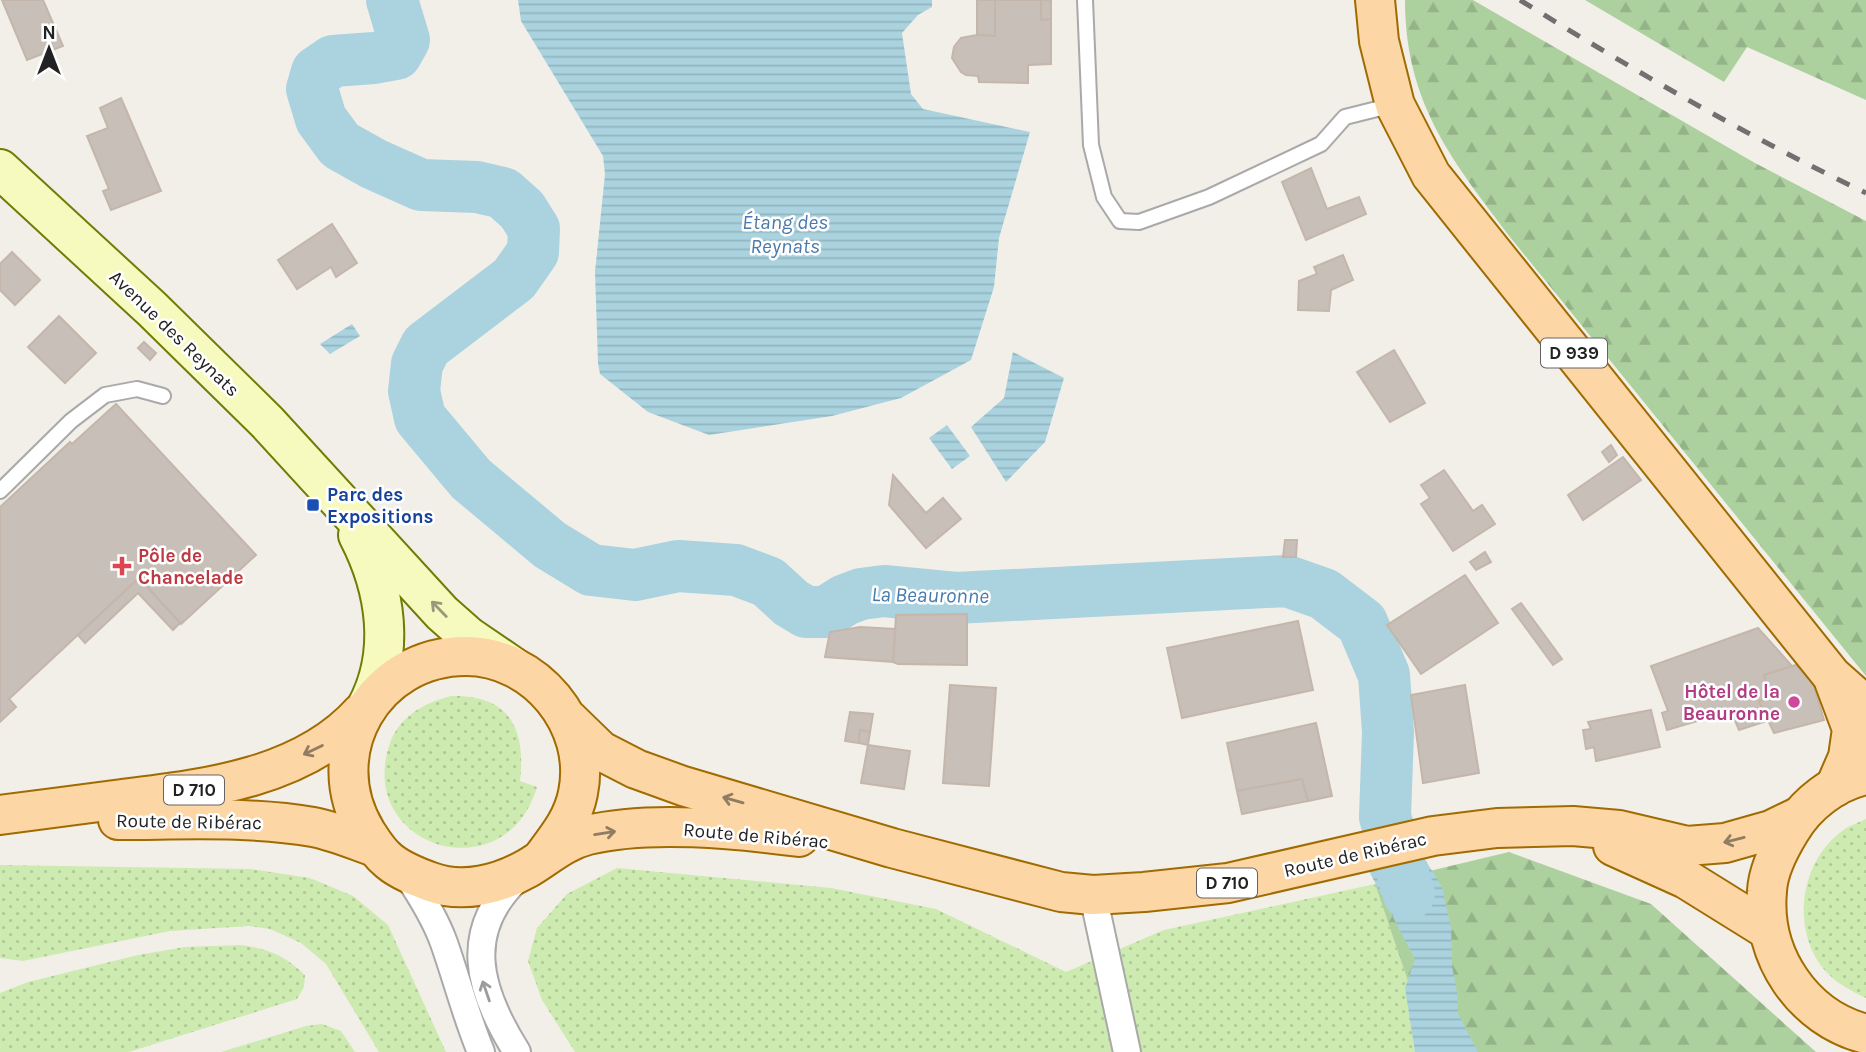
<svg xmlns="http://www.w3.org/2000/svg" width="1866" height="1052" viewBox="0 0 1866 1052" font-family="Karla,sans-serif">
<defs>
<pattern id="grass-dots" width="8" height="8" patternUnits="userSpaceOnUse" patternTransform="scale(1.75)"><rect width="8" height="8" fill="#cdebb0"/><path d="M2 2h.1M6 6h.1" fill="none" stroke="#b0c997" stroke-width="1.8" stroke-linecap="round"/></pattern>
<pattern id="forest-firs" width="22" height="20" patternUnits="userSpaceOnUse" patternTransform="scale(1.75)"><rect width="22" height="20" fill="#add19e"/><path d="M5 1l3.5 6h-7zM16 11l3.5 6h-7z" fill="#95b388"/></pattern>
<pattern id="water-rules" width="6" height="5" patternUnits="userSpaceOnUse" patternTransform="scale(1.75)"><rect width="6" height="5" fill="#aad3df"/><path d="M0 2.5h6" fill="none" stroke="#92b5bf"/></pattern>
</defs>
<rect width="100%" height="100%" fill="#f2efe9"/>
<g fill="url(#grass-dots)">
<path d="M451,696C509,695 526,727 520,781L537,787C505,895 354,846 390,743C400,716 424,703 451,696Z"/>
<path d="M1866,819V998C1847,989 1827,978 1816,958C1793,917 1803,860 1842,831C1848,826 1858,823 1866,819Z"/>
<polygon points="0,865 250,869 310,878 353,896 388,925 446,1052 379,1052 326,964 301,943 270,929 249,926 170,931 23,961 0,958"/>
<polygon points="617,868 831,888 936,909 1066,972 1164,930 1375,884 1432,1052 575,1052 542,1000 528,961 537,928 567,894"/>
<path d="M241,945C269,949 284,955 305,975L304,987L297,999L129,1052H0V993L28,982L138,955L185,947Z"/>
<polygon points="322,1024 341,1031 355,1052 221,1052 306,1026"/>
</g>
<g fill="url(#forest-firs)">
<path d="M1405,0H1473L1755,163L1866,221V676L1514,242C1454,163 1405,105 1405,0Z"/>
<polygon points="1585,0 1866,0 1866,100 1747,47 1724,82"/>
<polygon points="1509,852 1651,904 1816,1052 1432,1052 1375,884"/>
</g>
<g fill="url(#water-rules)">
<polygon points="518,0 932,0 932,7 918,15 902,33 911,94 923,109 1030,132 999,238 994,287 971,360 901,398 832,416 709,435 648,412 600,374 598,363 595,272 605,174 603,156 521,21"/>
<polygon points="352,324 360,336 330,354 320,344"/>
<polygon points="1013,352 1064,378 1045,442 1006,482 971,427 1004,398"/>
<polygon points="947,425 970,456 952,469 929,438"/>
<polygon points="1401,825 1414,853 1426,861 1442,887 1451,928 1452,966 1457,992 1458,1014 1478,1052 1415,1052 1405,988 1415,959 1369,871 1365,831"/>
</g>
<g fill="none" stroke-linecap="round" stroke-linejoin="round">
<polyline stroke="#aad3df" stroke-width="52" points="392,0 404,40 396,54 374,58 333,61 317,72 312,89 321,119 340,145 374,164 421,185 477,187 503,193 522,210 534,229 533,252 514,279 426,346 417,364 414,391 420,418 471,479 550,545 591,570 635,575 678,566 736,570 768,582 791,603 806,612 826,612 845,600 861,594 884,591 956,598 1287,581 1324,594 1362,623 1384,675 1388,732 1385,817 1409,894"/>
</g>
<g fill="#c7bfb8" stroke="#c4b6ab" stroke-width="2">
<polygon points="2,0 43,0 63,46 27,60"/>
<polygon points="977,0 995,0 995,36 977,35"/>
<polygon points="995,0 1041,0 1041,20 1051,19 1051,64 1028,65 1028,83 979,82 978,76 966,75 961,72 952,58 954,47 961,38 977,35 995,36"/>
<polygon points="1041,0 1051,0 1051,19 1041,20"/>
<polygon points="121,98 161,191 111,210 103,191 109,189 87,136 108,128 100,108"/>
<polygon points="1311,168 1327,209 1359,197 1366,214 1306,240 1282,182"/>
<polygon points="332,224 357,263 336,277 331,267 297,289 278,260"/>
<polygon points="12,252 40,280 15,305 0,290 0,264"/>
<polygon points="1343,255 1353,280 1331,290 1329,311 1298,310 1299,281 1317,274 1314,267"/>
<polygon points="59,316 96,353 65,383 28,347"/>
<polygon points="144,342 156,353 150,360 138,348"/>
<polygon points="1394,350 1425,403 1390,422 1357,372"/>
<polygon points="116,404 256,555 181,624 139,578 9,699 16,707 0,722 0,507 70,442 72,444"/>
<polygon points="1611,445 1617,455 1609,462 1602,452"/>
<polygon points="1623,457 1641,480 1583,520 1568,495"/>
<polygon points="1444,470 1473,511 1482,505 1495,524 1453,551 1421,504 1430,498 1421,485"/>
<polygon points="893,475 926,513 943,498 961,519 926,548 889,505"/>
<polygon points="1285,540 1297,540 1296,557 1283,557"/>
<polygon points="1485,552 1491,562 1476,570 1470,562"/>
<polygon points="1465,575 1498,623 1421,674 1387,625"/>
<polygon points="139,578 180,623 173,630 138,593 85,643 78,635"/>
<polygon points="1521,603 1562,659 1553,665 1512,609"/>
<polygon points="967,614 967,665 898,664 893,662 896,615"/>
<polygon points="1298,621 1313,690 1182,718 1167,648"/>
<polygon points="860,627 895,629 893,662 825,657 830,632"/>
<polygon points="1758,628 1792,666 1764,675 1772,697 1759,701 1767,721 1739,730 1731,711 1667,730 1662,713 1668,711 1651,666"/>
<polygon points="1796,665 1813,683 1824,720 1774,733 1759,701 1772,697 1764,675"/>
<polygon points="950,685 996,688 989,786 943,783"/>
<polygon points="1465,685 1479,773 1423,783 1411,695"/>
<polygon points="1651,710 1660,747 1596,761 1594,747 1586,749 1583,730 1591,729 1588,722"/>
<polygon points="850,712 873,714 870,732 860,730 859,743 845,741"/>
<polygon points="1316,723 1332,796 1308,801 1302,779 1237,791 1227,743"/>
<polygon points="860,730 870,732 868,745 859,743"/>
<polygon points="868,745 910,751 904,789 861,783"/>
<polygon points="1302,779 1308,801 1242,814 1237,791"/>
</g>
<g fill="none" stroke-linecap="round" stroke-linejoin="round">
<g stroke="#a9a9a9" stroke-width="18">
<g id="lane">
<polyline points="1085,0 1091,145 1104,197 1120,221 1139,222 1209,197 1321,144 1345,117 1393,105"/>
<polyline points="0,491 71,421 105,395 137,389 163,396"/>
</g>
</g>
<g stroke="#a9a9a9" stroke-width="30">
<g id="street">
<path d="M405,872C420,894 435,918 444,943C457,980 466,1016 481,1052"/>
<polyline points="1093,895 1127,1052"/>
<path d="M517,1052C478,990 460,930 521,875"/>
</g>
</g>
<g stroke="#707d05" stroke-width="42">
<g id="secondary">
<polyline points="0,169 152,309 267,422 442,613 468,636 512,666"/>
<path d="M358,535C386,589 396,653 366,708"/>
</g>
</g>
<g stroke="#a06b00" stroke-width="42">
<g id="primary">
<polyline points="1375,0 1379,41 1395,105 1431,175 1832,676 1866,706"/>
<polyline points="1834,681 1852,729 1848,757 1835,787"/>
<polyline points="568,719 601,751 636,769 683,786 892,848 1061,892 1093,895 1144,892 1228,883 1433,836 1497,828 1573,826 1619,830 1687,846 1725,843 1771,830 1798,817"/>
<path d="M1866,775C1834,782 1806,804 1790,831C1779,849 1768,870 1767,891C1761,956 1803,1018 1866,1034"/>
<path d="M0,815C41,810 81,804 122,799C205,789 303,778 362,712"/>
<path d="M118,820C182,820 249,816 313,827C334,831 355,840 375,847"/>
<polyline points="1613,846 1686,879 1768,930"/>
<path d="M543,857C558,837 573,819 578,793C592,724 535,656 466,656C374,656 318,753 366,832C373,843 379,853 389,861C401,871 417,877 431,882C463,894 500,884 528,868C548,856 564,841 588,835C650,820 736,829 799,837"/>
</g>
</g>
<use href="#lane" stroke="#fff" stroke-width="14"/>
<use href="#street" stroke="#fff" stroke-width="26"/>
<use href="#secondary" stroke="#f7fabf" stroke-width="38"/>
<use href="#primary" stroke="#fcd6a4" stroke-width="38"/>
<path stroke="#707070" stroke-width="5" stroke-dasharray="14 14" stroke-linecap="butt" d="M1520,0C1633,70 1747,136 1866,193"/>
</g>
<defs><path id="oneway-shaft" d="M-6 0H5M1.5-3L5.5 0L1.5 3" fill="none" stroke-width="1.6" stroke-linecap="round" stroke-linejoin="round" transform="scale(1.75)"/></defs>
<use stroke="#979978" href="#oneway-shaft" transform="translate(439 609) rotate(-134)"/>
<g stroke="#8f7c63">
<use href="#oneway-shaft" transform="translate(313 750) rotate(154)"/>
<use href="#oneway-shaft" transform="translate(733 800) rotate(-164)"/>
<use href="#oneway-shaft" transform="translate(605 833) rotate(-9)"/>
<use href="#oneway-shaft" transform="translate(1734 840) rotate(166)"/>
</g>
<use stroke="#9c9c9c" href="#oneway-shaft" transform="translate(486 991) rotate(-109)"/>
<rect fill="#1a4fb4" stroke="#fff" stroke-width="2.5" x="306" y="498" width="14" height="14" rx="3.5"/>
<path fill="#e0444e" stroke="#fff" stroke-width="2.5" d="M118.5 555.5h7v7h7v7h-7v7h-7v-7h-7v-7h7z"/>
<circle fill="#d1479c" stroke="#fff" stroke-width="2.5" cx="1794" cy="702" r="7"/>
<g text-anchor="middle" stroke-width="5" stroke-linejoin="round" paint-order="stroke">
<g fill="#fff" stroke="#646464" stroke-width="2">
<rect x="1541" y="338.5" width="66" height="29" rx="5"/>
<rect x="164" y="775.5" width="60" height="29" rx="5"/>
<rect x="1197" y="868.5" width="60" height="29" rx="5"/>
</g>
<g font-size="18" font-weight="bold" fill="#222">
<text x="1574" y="359">D 939</text>
<text x="194" y="796">D 710</text>
<text x="1227" y="889">D 710</text>
</g>
<g font-size="19" fill="#222" stroke="#fff">
<text transform="translate(175 333) rotate(44)" y="7">Avenue des Reynats</text>
<text transform="translate(189 821) rotate(1)" y="7">Route de Ribérac</text>
<text transform="translate(756 835) rotate(5)" y="7">Route de Ribérac</text>
<text transform="translate(1355 854) rotate(-13)" y="7">Route de Ribérac</text>
</g>
<g font-size="19" font-weight="bold" fill="#164399" stroke="#fff" text-anchor="start">
<text x="327" y="501">Parc des<tspan x="327" dy="22">Expositions</tspan></text>
</g>
<g font-size="19" font-weight="bold" fill="#be3a42" stroke="#fff" text-anchor="start">
<text x="138" y="562">Pôle de<tspan x="138" dy="22">Chancelade</tspan></text>
</g>
<g font-size="19" font-weight="bold" fill="#b23c85" stroke="#fff" text-anchor="end">
<text x="1780" y="698">Hôtel de la<tspan x="1780" dy="22">Beauronne</tspan></text>
</g>
<g font-size="21" font-style="italic" fill="#4a7aab" stroke="#fff">
<text x="785" y="229">Étang des<tspan x="785" dy="24">Reynats</tspan></text>
<text transform="translate(930 595) rotate(1)" y="7">La Beauronne</text>
</g>
</g>
<g transform="translate(49 49)" stroke="#ffffff" stroke-width="5" paint-order="stroke">
<path d="M0-5L12 26L0 18L-12 26Z" fill="#222222"/>
<text y="-10" font-size="19" font-weight="bold" text-anchor="middle" fill="#222222">N</text>
</g>
</svg>
